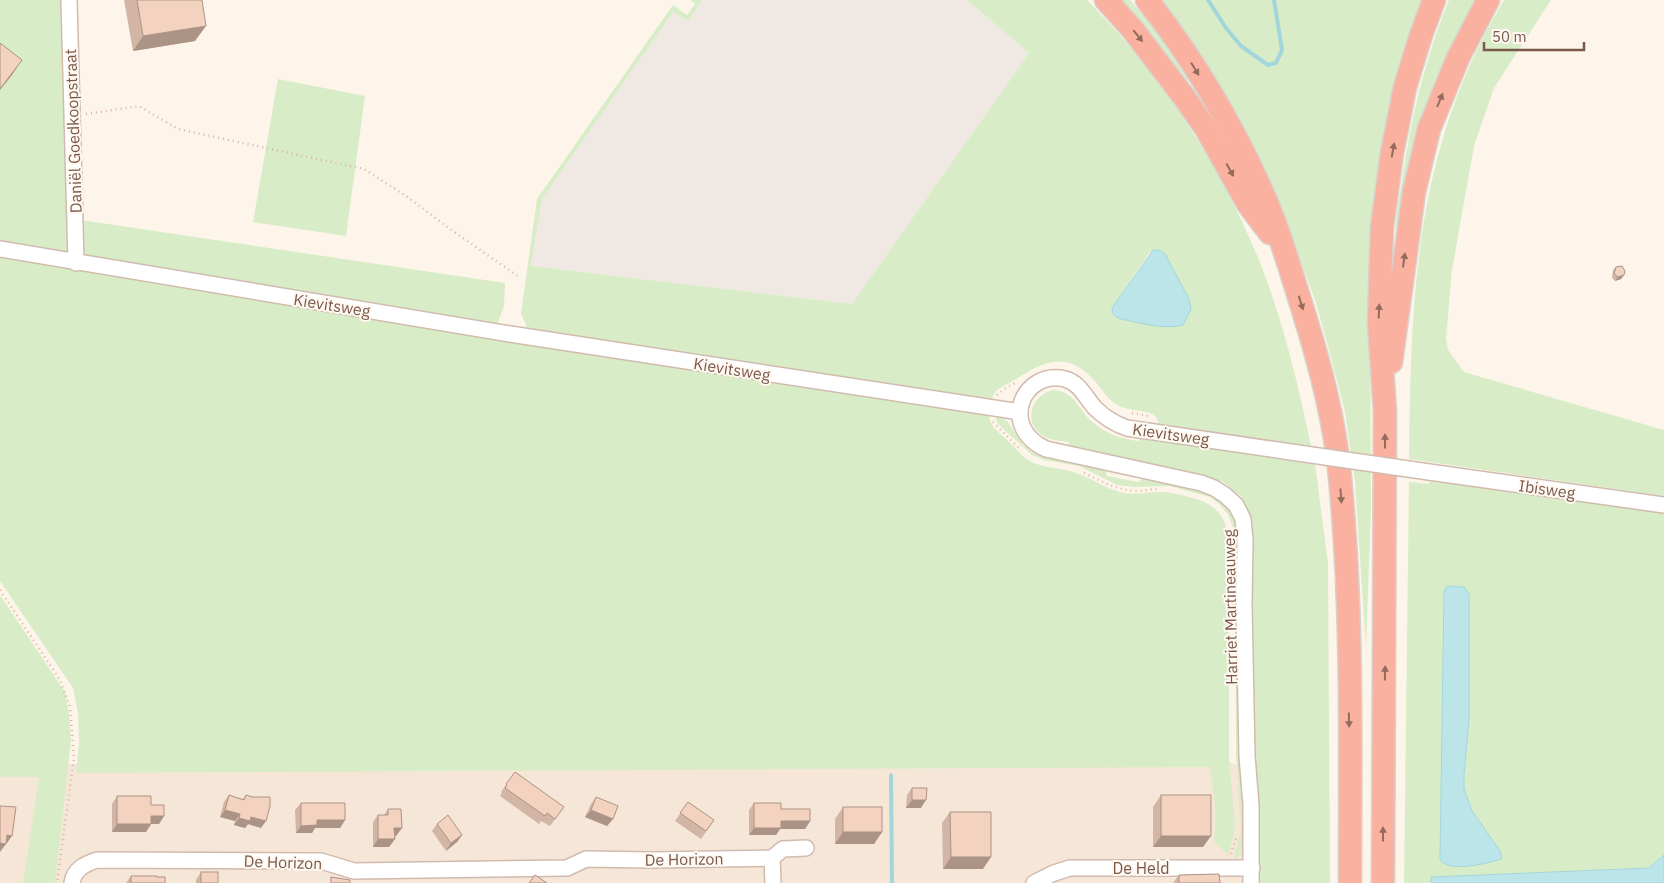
<svg xmlns="http://www.w3.org/2000/svg" width="1664" height="883" viewBox="0 0 1664 883" font-family="'IBM Plex Sans',sans-serif">
<rect width="100%" height="100%" fill="#fdf5ea"/>
<polygon fill="#f6e6d8" points="1219,759 1296,784 1296,883 0,883 0,764"/>
<polygon fill="#efe8e3" points="702,0 967,0 1029,53 852,304 531,266 542,199 673,12 688,21"/>
<g fill="#d8edc7" fill-rule="evenodd">
<polygon points="0,0 63,0 69,253 0,242"/>
<path d="M691,0H702L688,21L673,12L542,199L531,266L852,304L1029,53L967,0H1087C1112,26 1138,53 1159,83C1202,141 1241,211 1266,278C1286,333 1299,389 1311,446L1240,438L1160,426L1157,418L1153,414C1141,409 1128,412 1116,404C1105,397 1100,385 1090,376C1057,344 1030,373 1000,388L995,392L991,401L526,329V324L521,314L537,199L673,5L687,15L695,4ZM1153,250L1174,327L1121,319L1112,312V308L1149,253Z"/>
<polygon points="1119,0 1130,0 1153,27 1188,79 1185,82 1160,47"/>
<polygon points="1160,0 1424,0 1370,291 1371,508 1366,649 1355,482 1345,412 1328,346 1315,300 1291,235"/>
<path d="M1449,0H1476L1464,21L1440,72L1430,98L1396,241C1394,221 1399,200 1402,180C1411,118 1425,58 1449,0Z"/>
<path d="M1504,0H1551L1494,88L1474,146L1452,270L1446,338L1448,350L1464,372L1664,430V496L1409,459C1411,292 1415,148 1504,0Z"/>
<polygon points="278,79 365,96 346,236 253,222"/>
<polygon points="81,220 505,283 504,306 497,325 199,277 82,255"/>
<path d="M0,257L183,288L284,302L989,414C990,427 996,430 1005,438C1015,447 1022,458 1034,463C1049,469 1065,468 1079,474C1095,480 1107,490 1125,493C1137,495 1147,492 1159,492C1170,492 1179,494 1189,497C1213,503 1224,512 1229,537V757L1235,825L1234,834L1228,855L1214,841L1216,815L1210,767L76,773L79,743L78,713L73,688L0,581Z"/>
<path d="M1054,390C1078,393 1078,412 1095,424C1108,435 1123,439 1139,441L1140,436L1277,457L1315,464L1328,563L1330,883H1258L1252,761V535L1249,513L1245,504L1241,496L1223,482L1135,460L1068,447L1069,442C1060,441 1049,440 1042,435C1022,421 1032,394 1054,390Z"/>
<path d="M996,415L1007,421L1023,445L1035,454L1046,458L1063,461L1066,460L1105,469L1107,476L1138,482L1147,476C1172,483 1218,488 1231,512C1236,520 1237,529 1239,538V758L1244,805V849L1241,855L1234,860L1235,851L1241,832L1236,753L1235,536L1233,527L1228,515L1220,505L1210,497L1169,486L1135,487L1117,485L1079,466L1044,460L1032,455L999,425L996,420Z"/>
<path d="M1430,481L1439,483L1448,482L1664,512V855L1650,868L1432,877L1431,883H1404L1409,482L1429,484ZM1447,586L1468,664L1469,719L1464,775V789L1472,811L1479,865C1468,865 1445,871 1440,859L1444,591Z"/>
<polygon points="0,595 65,692 69,714 71,742 55,883 23,883 39,777 0,777"/>
</g>
<g fill="#bce5e9" stroke="#a2d6db">
<path d="M1153,250H1159L1165,254L1189,299L1191,309L1183,325C1163,330 1141,323 1121,319C1115,317 1112,315 1112,308Z"/>
<path d="M1447,586L1464,587L1469,594V719L1464,775V789L1472,811L1500,851L1502,859C1488,863 1447,874 1440,859L1444,591Z"/>
<polygon points="1664,855 1664,883 1431,883 1431,877 1649,868"/>
</g>
<g fill="none" stroke-linecap="round" stroke-linejoin="round">
<g stroke="#a2d6db" stroke-width="4">
<polyline points="1208,0 1226,28 1241,46 1268,65 1276,63 1282,50 1274,0"/>
<polyline points="891,775 892,883"/>
</g>
<g stroke="#d1bbae" stroke-width="18">
<g id="minor">
<polyline points="69,0 76,263"/>
<polyline points="0,249 510,334 1020,412"/>
<polyline points="1429,472 1664,505"/>
<polyline points="772,858 773,883"/>
<path d="M72,883C74,869 85,864 97,860L321,861L354,871L567,868L586,859L652,860L772,858L783,849L806,848"/>
<polyline points="1034,883 1054,873 1070,868 1252,868"/>
<path d="M1251,883V805L1247,756L1244,605L1245,540L1243,519L1236,505L1225,495L1214,488L1201,483L1046,449C998,427 1023,369 1065,379C1080,383 1085,397 1095,408C1104,417 1115,424 1127,428L1291,452"/>
</g>
</g>
<g stroke="#dad1cd" stroke-width="25">
<g id="highway">
<polyline points="1106,0 1133,30 1184,97 1205,127 1248,204 1270,233"/>
<path d="M1147,0C1192,57 1230,121 1260,187C1278,226 1290,269 1303,310C1320,365 1335,421 1340,478C1353,612 1350,748 1350,883"/>
<polyline points="1391,362 1414,192 1429,129 1458,58 1488,0"/>
<polyline points="1383,883 1385,412 1379,323 1382,227 1392,153 1405,87 1421,35 1434,0"/>
</g>
</g>
<g stroke="#dab5a2" stroke-width="2.5" stroke-dasharray="1 4" stroke-linecap="butt">
<polyline points="86,114 139,106 178,129 364,169 406,196 453,231 519,277"/>
<polyline points="997,395 1004,389 1017,382"/>
<polyline points="1132,413 1149,416"/>
<polyline points="993,422 1019,448"/>
<path d="M1084,473C1101,481 1116,490 1136,491C1144,491 1152,489 1159,489"/>
<polyline points="0,590 60,680 70,707 74,758 57,883"/>
<polyline points="1231,854 1236,838"/>
</g>
<use href="#minor" stroke="#fff" stroke-width="15"/>
<use href="#highway" stroke="#fab19f" stroke-width="22"/>
<g stroke="#d1bbae" stroke-width="18" stroke-linecap="butt">
<polyline id="minor-bridge" points="1291,452 1429,472"/>
</g>
<use href="#minor-bridge" stroke="#fff" stroke-width="15"/>
</g>
<g fill="#d2b5a5">
<polygon points="124,0 202,0 195,41 133,51"/>
<polygon points="1616,267 1624,275 1621,279 1615,281 1612,278 1613,270"/>
<polygon points="515,772 564,807 550,826 541,821 539,824 500,796 502,793 501,792"/>
<polygon points="912,788 921,808 906,808 907,795"/>
<polygon points="229,795 243,799 246,795 261,828 248,824 245,828 234,825 235,821 220,817 224,802"/>
<polygon points="1161,795 1203,847 1153,847 1153,807"/>
<polygon points="117,796 151,805 164,816 159,824 151,824 146,832 112,832 112,804"/>
<polygon points="596,797 613,819 607,826 585,817 591,804"/>
<polygon points="688,802 714,820 701,839 675,821"/>
<polygon points="301,803 345,820 340,828 315,828 312,833 296,833 295,810"/>
<polygon points="754,803 781,809 810,821 805,829 780,829 776,835 749,835 749,810"/>
<polygon points="843,807 882,832 874,844 835,844 835,819"/>
<polygon points="388,809 402,828 396,836 395,836 395,839 389,847 373,847 373,822 378,815 384,815"/>
<polygon points="950,812 983,869 943,869 942,823"/>
<polygon points="437,824 462,835 457,842 446,851 432,831"/>
<polygon points="201,872 218,883 196,883 196,880"/>
<polygon points="1179,875 1220,883 1173,883"/>
<polygon points="131,876 131,883 126,883"/>
</g>
<g fill="#ab9386">
<polygon points="206,26 195,41 133,51 143,36"/>
<polygon points="22,60 12,75 0,90 0,89"/>
<polygon points="1624,275 1621,279 1615,281 1618,277"/>
<polygon points="912,800 926,800 921,808 906,808"/>
<polygon points="225,810 240,814 235,821 220,817"/>
<polygon points="591,810 613,819 607,826 585,817"/>
<polygon points="151,816 164,816 159,824 146,824"/>
<polygon points="251,817 266,821 261,828 248,824 245,828 234,825 239,818"/>
<polygon points="317,820 345,820 340,828 315,828 312,833 296,833 301,826"/>
<polygon points="781,821 810,821 805,829 780,829 776,835 749,835 754,828"/>
<polygon points="117,824 151,824 146,832 112,832"/>
<polygon points="394,828 402,828 396,836 389,836"/>
<polygon points="843,832 882,832 874,844 835,844"/>
<polygon points="7,835 12,836 7,843 1,843"/>
<polygon points="462,835 457,842 446,851 451,843"/>
<polygon points="1161,836 1211,836 1203,847 1153,847"/>
<polygon points="378,839 395,839 389,847 373,847"/>
<polygon points="0,843 6,844 0,852"/>
<polygon points="951,857 991,857 983,869 943,869"/>
</g>
<g fill="#f4d2c0" stroke="#ab9386">
<polygon points="137,0 202,0 206,26 143,36"/>
<polygon points="0,43 22,60 0,89"/>
<polygon points="1622,266 1625,271 1624,275 1618,277 1614,274 1616,267"/>
<polygon points="515,772 564,807 555,819 547,813 545,816 505,788 507,785 506,784"/>
<polygon points="912,788 927,788 926,800 912,800"/>
<polygon points="229,795 244,800 246,795 252,797 270,797 270,806 266,821 251,817 250,821 239,818 240,814 225,810"/>
<rect x="1161" y="795" width="50" height="41"/>
<polygon points="117,796 151,796 151,805 164,805 164,816 151,816 151,824 117,824"/>
<polygon points="596,797 618,806 613,819 591,810"/>
<polygon points="688,802 714,820 706,831 680,813"/>
<polygon points="301,803 345,803 345,820 317,820 317,825 301,826"/>
<polygon points="754,803 781,803 781,809 810,809 810,821 781,821 781,828 754,828"/>
<polygon points="0,806 16,807 12,836 7,835 6,844 0,843"/>
<rect x="843" y="807" width="39" height="25"/>
<polygon points="388,809 401,809 402,828 394,828 395,839 378,839 378,815 388,815"/>
<polygon points="950,812 991,812 991,857 951,857"/>
<polygon points="448,815 462,835 451,843 437,824"/>
<rect x="201" y="872" width="17" height="11"/>
<polygon points="1219,874 1220,883 1179,883 1179,875"/>
<polygon points="535,875 547,883 529,883"/>
<polygon points="131,876 157,876 157,877 165,877 165,883 131,883"/>
<polygon points="331,877 350,880 350,883 331,883"/>
</g>
<defs><path id="oneway-solid" d="M-6-.8H1V-3.2L6.5 0L1 3.2V.8H-6Z" transform="scale(1.25)"/></defs>
<g fill="#946b5c">
<use href="#oneway-solid" transform="translate(1138 36) rotate(51)"/>
<use href="#oneway-solid" transform="translate(1195 69) rotate(58)"/>
<use href="#oneway-solid" transform="translate(1440 100) rotate(-68)"/>
<use href="#oneway-solid" transform="translate(1393 150) rotate(-80)"/>
<use href="#oneway-solid" transform="translate(1230 170) rotate(61)"/>
<use href="#oneway-solid" transform="translate(1404 260) rotate(-82)"/>
<use href="#oneway-solid" transform="translate(1301 303) rotate(73)"/>
<use href="#oneway-solid" transform="translate(1379 311) rotate(-88)"/>
<use href="#oneway-solid" transform="translate(1385 441) rotate(-90)"/>
<use href="#oneway-solid" transform="translate(1341 496) rotate(86)"/>
<use href="#oneway-solid" transform="translate(1385 673) rotate(-89)"/>
<use href="#oneway-solid" transform="translate(1349 720) rotate(89)"/>
<use href="#oneway-solid" transform="translate(1383 834) rotate(-90)"/>
</g>
<g text-anchor="middle" stroke-width="4" stroke-linejoin="round" paint-order="stroke">
<g font-size="16" fill="#7a594b" stroke="#fff9f1">
<text transform="translate(73 131) rotate(-92)" y="6">Daniël Goedkoopstraat</text>
<text transform="translate(332 305) rotate(9)" y="6">Kievitsweg</text>
<text transform="translate(732 369) rotate(9)" y="6">Kievitsweg</text>
<text transform="translate(1171 434) rotate(8)" y="6">Kievitsweg</text>
<text transform="translate(1547 489) rotate(8)" y="6">Ibisweg</text>
<text transform="translate(1230 607) rotate(-91)" y="6">Harriet Martineauweg</text>
<text transform="translate(684 859) rotate(-1)" y="6">De Horizon</text>
<text transform="translate(283 862) rotate(2)" y="6">De Horizon</text>
<text x="1141" y="874">De Held</text>
</g>
</g>
<path d="M1484 42v8h100v-8" fill="none" stroke="#7a594b" stroke-width="2.5"/>
<text x="1492" y="42" font-size="15" fill="#7a594b" stroke="#fff9f1" stroke-width="4" paint-order="stroke">50 m</text>
</svg>
